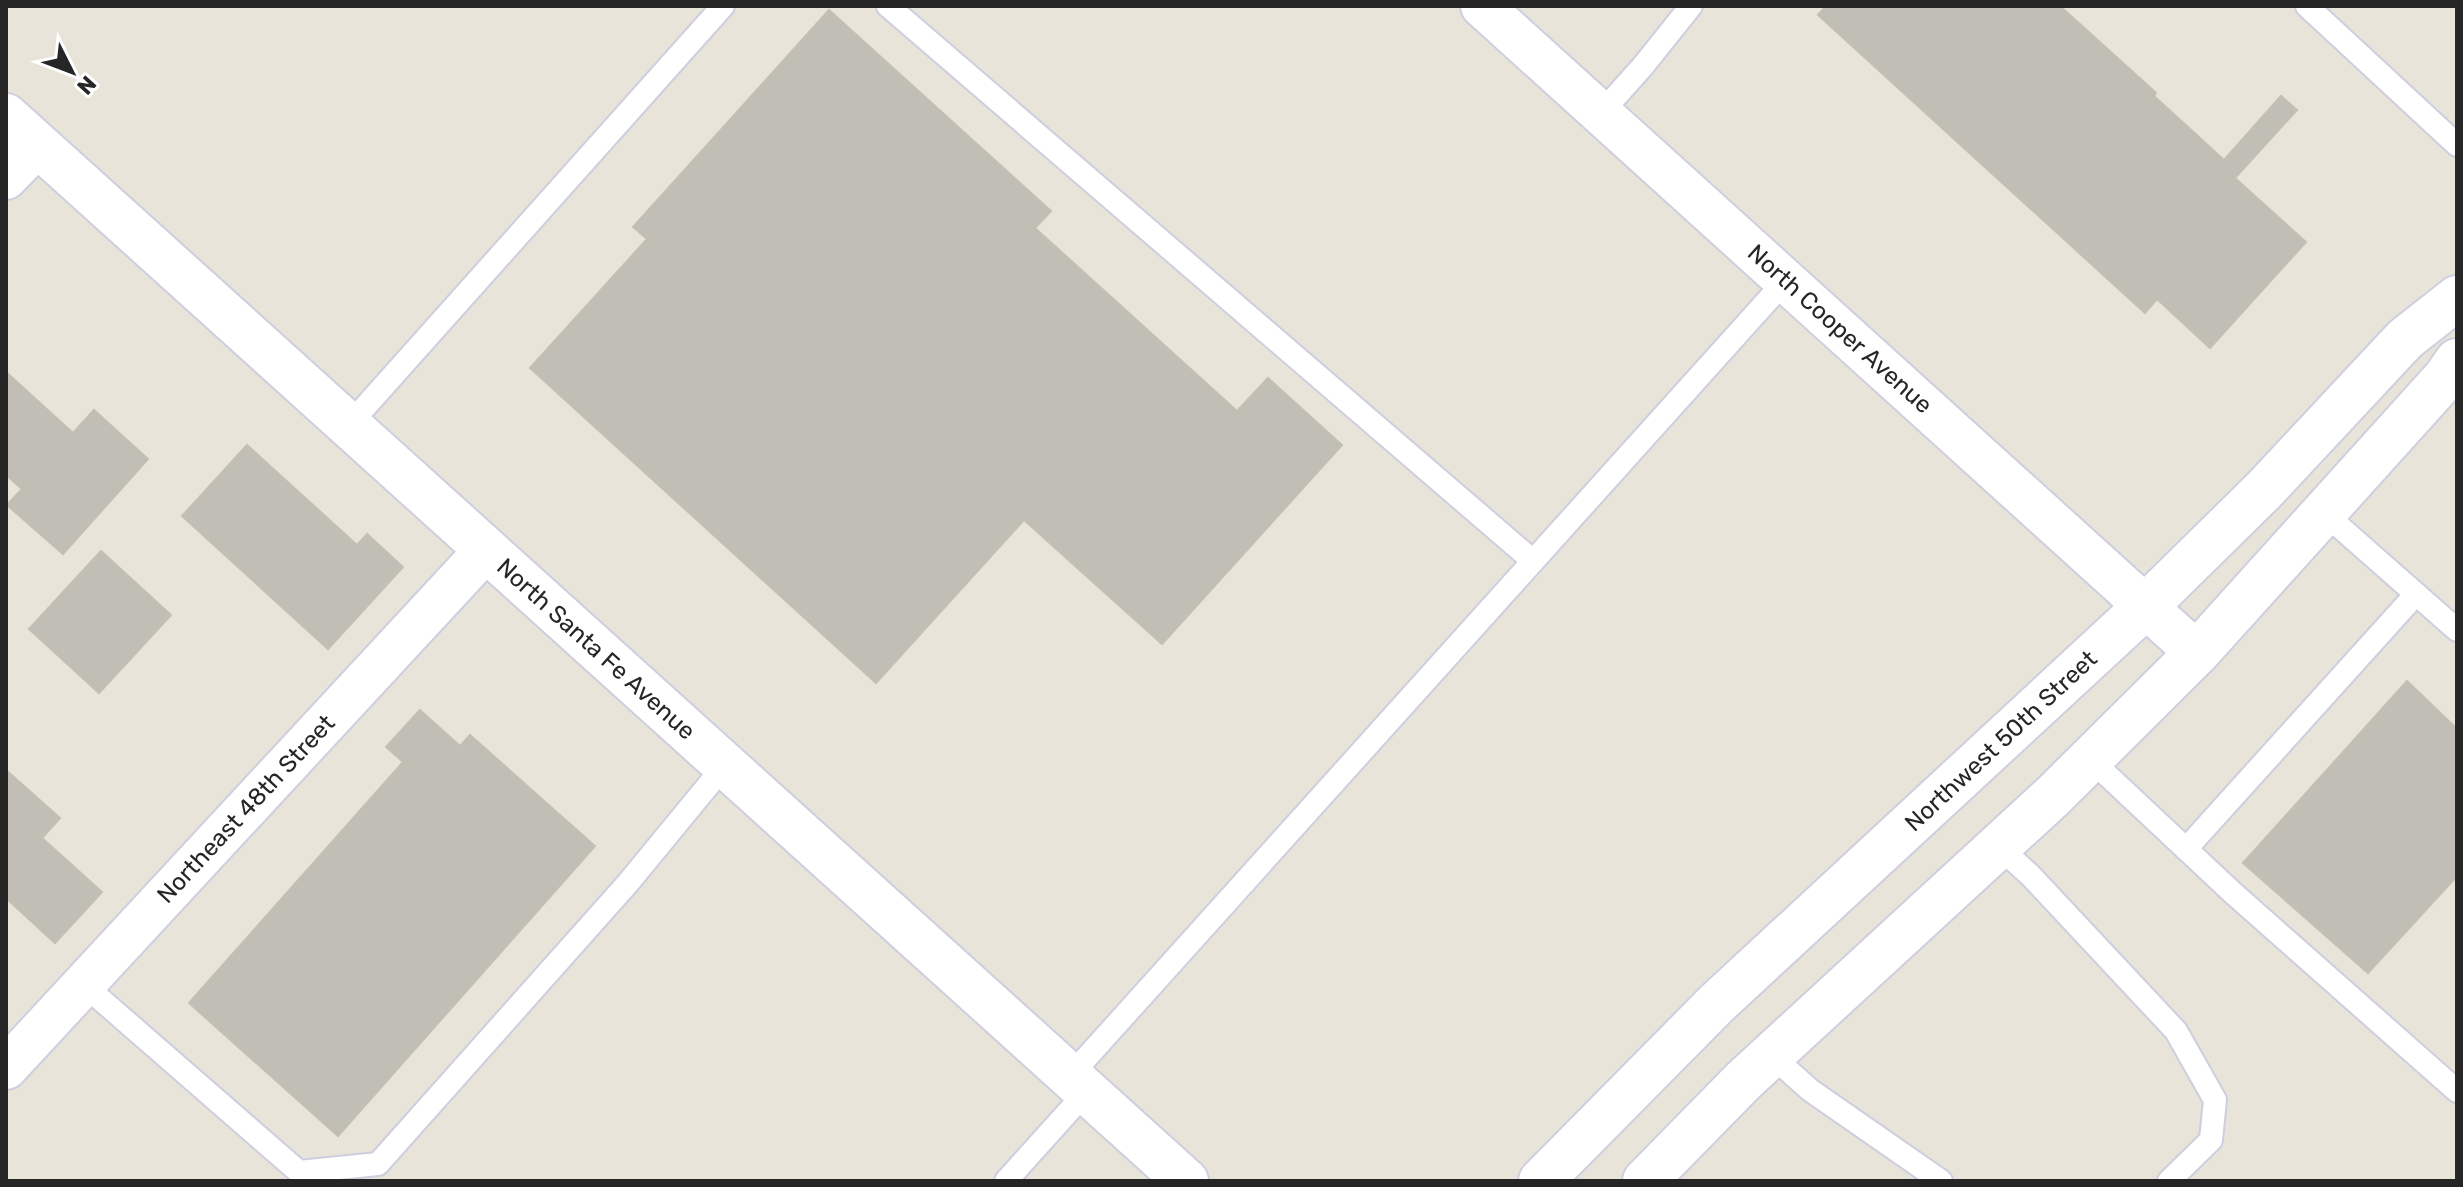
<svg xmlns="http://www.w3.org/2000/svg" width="2463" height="1187" viewBox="0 0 2463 1187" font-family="Rubik,sans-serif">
<rect width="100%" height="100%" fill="#e8e4d9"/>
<g fill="#c0beb5" stroke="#c3c0b3" stroke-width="2">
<polygon points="1826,6 2060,6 2156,93 2154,96 2224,160 2281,96 2297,110 2235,178 2306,242 2210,348 2157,299 2145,313 1818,15"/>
<polygon points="829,10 1051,211 1035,228 1237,411 1268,378 1342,445 1162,644 1024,520 876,683 530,368 647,239 633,227"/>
<polygon points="6,372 73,433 94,410 148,459 63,554 7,505 22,489 6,475"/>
<polygon points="247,445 357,545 367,534 403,567 328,649 182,516"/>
<polygon points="101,551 171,615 99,693 29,629"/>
<polygon points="2407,681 2457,729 2457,876 2368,973 2243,863"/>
<polygon points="420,710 460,746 470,735 595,846 338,1136 189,1003 403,762 386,747"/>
<polygon points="6,770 60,818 42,838 102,892 55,943 6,898"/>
</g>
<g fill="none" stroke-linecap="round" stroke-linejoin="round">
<g stroke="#cecedf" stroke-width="26">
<g id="lane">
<polyline points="888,6 1533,561"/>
<polyline points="2307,6 2457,145"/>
<polyline points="1601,113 1643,66 1691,6"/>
<polyline points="348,426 723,6"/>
<polyline points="2324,513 2457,630"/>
<polyline points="2090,759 2233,893 2457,1091"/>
<polyline points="1998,846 2030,875 2176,1031 2215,1100 2211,1140 2169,1181"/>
<polyline points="2186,849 2416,594"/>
<polyline points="83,984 299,1172 378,1164 628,883 725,765"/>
<polyline points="1771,1055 1810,1090 1941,1181"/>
<polyline points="1070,1076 1786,280"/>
<polyline points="1006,1181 1087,1091"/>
</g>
</g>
<g stroke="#cecedf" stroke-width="46">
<g id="street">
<polyline points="1482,6 2197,653"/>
<polyline points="6,178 38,145"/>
<polyline points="6,1068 486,550"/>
</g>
</g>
<g stroke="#cecedf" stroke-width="48">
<g id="secondary">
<polyline points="6,116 1186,1181"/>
<polyline points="1541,1181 1716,1004 2146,606 2264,490 2405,339 2457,298"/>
<polyline points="1645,1181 1743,1081 2053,796 2197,653 2446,377 2457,361"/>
</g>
</g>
<use href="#lane" stroke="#fff" stroke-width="22"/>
<use href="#street" stroke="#fff" stroke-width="42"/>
<use href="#secondary" stroke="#fff" stroke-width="44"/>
</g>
<g text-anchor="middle" stroke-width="8" stroke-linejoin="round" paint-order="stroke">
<g font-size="24" fill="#262626" stroke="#fff">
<text transform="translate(1840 329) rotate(42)" y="8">North Cooper Avenue</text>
<text transform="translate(596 649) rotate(42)" y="8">North Santa Fe Avenue</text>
<text transform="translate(2001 741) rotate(-43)" y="8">Northwest 50th Street</text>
<text transform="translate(246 809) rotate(-47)" y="8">Northeast 48th Street</text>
</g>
</g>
<rect width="2463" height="1187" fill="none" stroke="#262626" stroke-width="16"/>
<g transform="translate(72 72) rotate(132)" stroke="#ffffff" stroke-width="6" paint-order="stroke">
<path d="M0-6L14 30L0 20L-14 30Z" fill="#262626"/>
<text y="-12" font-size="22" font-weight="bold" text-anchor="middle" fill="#262626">N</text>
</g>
</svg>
